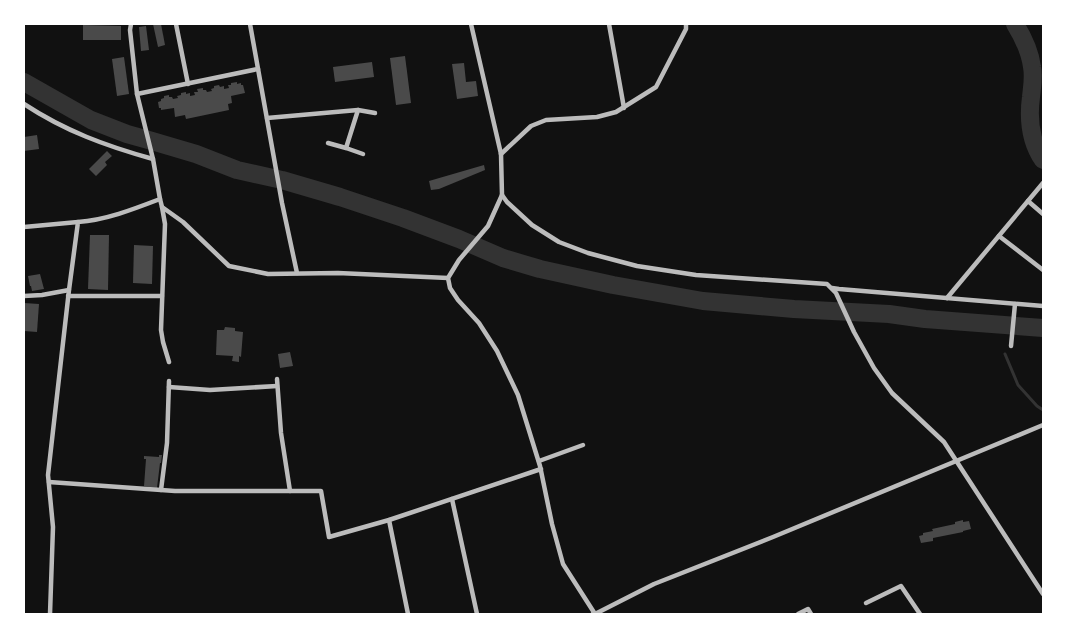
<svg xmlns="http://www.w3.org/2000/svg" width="1067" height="638" viewBox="0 0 1067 638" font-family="Quicksand,sans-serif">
<rect width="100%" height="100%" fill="#111"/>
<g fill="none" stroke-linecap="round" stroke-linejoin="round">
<polyline stroke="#333" stroke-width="3" points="1005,354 1018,385 1037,406 1043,410"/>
<g stroke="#333" stroke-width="18">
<path d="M1015,24C1023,37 1030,51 1032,67C1034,77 1032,87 1031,97C1028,120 1030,141 1043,160"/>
<polyline points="24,82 91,120 127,134 152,141 196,154 237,170 282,180 340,197 403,218 459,239 503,258 540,269 613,285 703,301 794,309 889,314 925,319 1043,328"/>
</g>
</g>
<g fill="#4a4a4a">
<polygon points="153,24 161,24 165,45 158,47"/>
<polygon points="83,25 121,26 121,40 83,40"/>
<polygon points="146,26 149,50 141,51 139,27"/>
<polygon points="405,56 411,103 396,105 390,58"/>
<polygon points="124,57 129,94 117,96 112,59"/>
<polygon points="372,62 374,77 335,82 333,67"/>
<polygon points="464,63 466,82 476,81 478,96 457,99 452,64"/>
<polygon points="237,82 237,84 241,83 241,85 243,85 245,93 231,96 232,103 228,104 229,110 186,119 185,115 175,117 174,108 161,110 161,108 159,108 158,102 161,101 161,99 164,98 164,96 169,95 169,97 172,97 173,99 178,98 177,96 181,95 181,93 186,92 186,94 190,93 190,96 195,95 194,92 198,92 197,89 203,88 203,90 206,90 207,92 212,91 211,89 214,88 214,86 219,85 220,87 224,86 224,89 229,88 228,85 231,85 231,83"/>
<polygon points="37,135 39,149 24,151 24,137"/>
<polygon points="107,151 112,156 105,162 107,165 96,176 89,169"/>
<polygon points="484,165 485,170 439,189 431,190 429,181"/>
<polygon points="90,235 109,235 108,290 88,289"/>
<polygon points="134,245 153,246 152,284 133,283"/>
<polygon points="40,274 44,289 32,291 31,286 30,286 28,276"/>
<polygon points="24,303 39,304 37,332 24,331"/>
<polygon points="225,327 235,328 235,331 243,332 241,357 239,356 239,362 232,361 233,356 216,355 217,330 224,330"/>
<polygon points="290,352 293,366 280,368 278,354"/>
<polygon points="159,455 162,455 161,463 160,463 157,488 144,486 146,459 144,459 144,456 159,457"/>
<polygon points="963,520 963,522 969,521 971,529 963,531 963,532 933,538 933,541 921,543 919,536 923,535 923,533 933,531 932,529 955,524 955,522"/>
</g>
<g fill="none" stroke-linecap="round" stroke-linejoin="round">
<g stroke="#bcbcbc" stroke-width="4.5">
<polyline points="176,24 188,84"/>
<polyline points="250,24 282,203 297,273"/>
<polyline points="471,24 501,154 502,195 507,202 532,225 559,242 588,253 637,266 696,275 827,284 836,293 854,332 874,368 892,393 944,442 1043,594"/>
<polyline points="609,24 624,108"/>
<polyline points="137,94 258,69"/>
<path d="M24,104C65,131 106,146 153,159"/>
<polyline points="358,110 346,148 363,154"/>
<polyline points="267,118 358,110 375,113"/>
<polyline points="328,143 346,148"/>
<polyline points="501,154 531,126 546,120 597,117 616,112 656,87 686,29 686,24"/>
<polyline points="502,195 488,226 459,260 448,278 450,288 458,300 479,323 497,351 518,395 540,466 552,524 563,564 595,614 654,584 773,537 1043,425"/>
<polyline points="160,199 162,207 183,222 229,266 268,274 338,273 448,278"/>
<polyline points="1028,201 1043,214"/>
<polyline points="162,207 165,224 161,330 163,342 169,362"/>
<polyline points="24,227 78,222"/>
<polyline points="999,236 1043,270"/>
<polyline points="832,288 839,289 1043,306"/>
<polyline points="24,296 42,295 69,290"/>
<polyline points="68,296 162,296"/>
<polyline points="947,298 1043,183"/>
<polyline points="1011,346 1015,304"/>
<polyline points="277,379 281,433 290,491"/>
<polyline points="169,387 210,390 277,386"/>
<polyline points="539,461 583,445"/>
<polyline points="49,482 175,491 321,491 329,537 389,520 541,469"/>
<polyline points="161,490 167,443 169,381"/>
<polyline points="452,499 477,614"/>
<polyline points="389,520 408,614"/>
<polyline points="866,603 901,586 920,614"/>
<path d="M50,614L53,527L48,475L69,290L78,222C106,220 134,209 160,199L153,159L137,94L130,30L131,24"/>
<polyline points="798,614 808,609 811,614"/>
</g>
<polyline stroke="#bcbcbc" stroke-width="5" points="593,614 596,614"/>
</g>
<rect width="1067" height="638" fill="none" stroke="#ffffff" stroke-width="50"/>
</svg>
